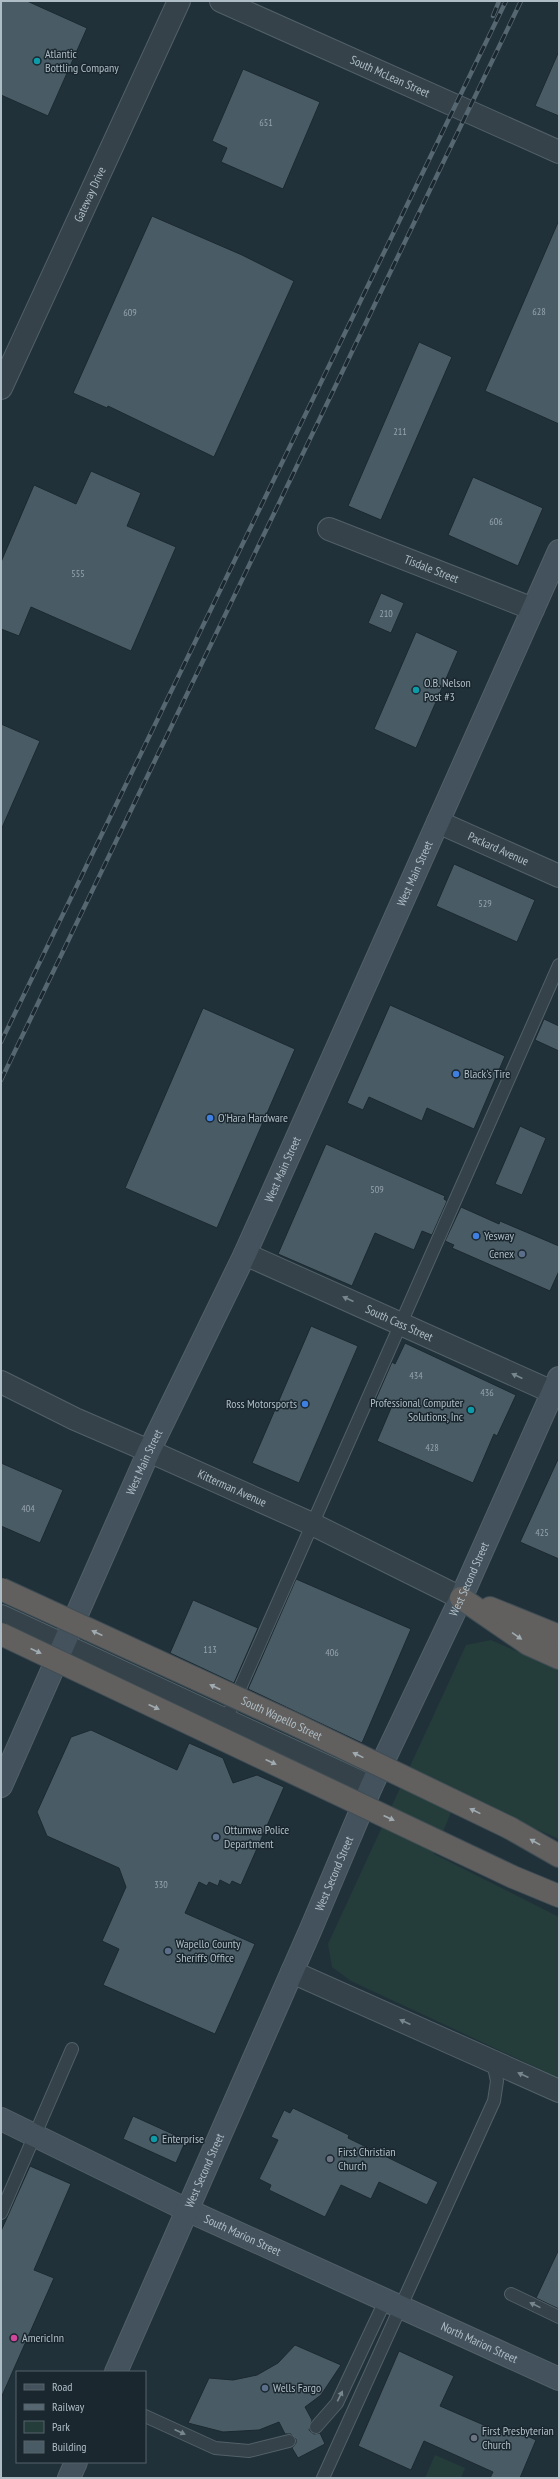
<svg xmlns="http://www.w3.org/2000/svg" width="560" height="2479" viewBox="0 0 560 2479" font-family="'PT Sans Narrow',sans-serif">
<rect width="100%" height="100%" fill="#21313a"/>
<g fill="#243d3a">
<polygon points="491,1640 559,1670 559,1839 458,1795 434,1854 559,1917 559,2078 351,1981 332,1967 328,1944 466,1645"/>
<polygon points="435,2455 465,2468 461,2478 425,2478"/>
</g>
<g fill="#495b65" stroke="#1c2931">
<polygon points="1,1 27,1 87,28 48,116 1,95"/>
<polygon points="559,51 559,116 535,106"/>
<polygon points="243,69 320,102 283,189 221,162 227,148 212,141"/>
<polygon points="152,216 242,255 294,281 214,457 108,406 107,408 73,393"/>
<polygon points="559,220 559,424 485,391"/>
<polygon points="419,342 452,357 381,520 348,506"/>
<polygon points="91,471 141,493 127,526 176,547 131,651 31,607 19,636 1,629 1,562 34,485 76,504"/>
<polygon points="473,477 543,508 518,566 448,535"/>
<polygon points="381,593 404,603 391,633 368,623"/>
<polygon points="416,632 458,651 416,748 374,729"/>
<polygon points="1,724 40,741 1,830"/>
<polygon points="454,864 535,900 517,942 436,906"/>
<polygon points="390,1005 505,1056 474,1129 427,1108 422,1121 369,1097 363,1110 347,1103"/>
<polygon points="203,1008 295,1049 217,1228 125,1188"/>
<polygon points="544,1019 559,1026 559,1051 535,1040"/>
<polygon points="520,1126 546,1138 522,1195 495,1184"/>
<polygon points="326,1144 445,1196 444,1199 447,1201 432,1235 422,1231 414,1250 375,1233 352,1286 278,1254"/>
<polygon points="461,1207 499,1224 500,1221 559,1246 559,1271 550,1291 452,1248 454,1245 445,1241"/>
<polygon points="311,1326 358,1346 299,1483 252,1463"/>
<polygon points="405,1343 516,1395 497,1436 494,1434 473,1483 377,1441 391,1408 375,1401 392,1362 395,1364"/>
<polygon points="559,1457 559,1559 520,1542"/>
<polygon points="1,1463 63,1490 40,1543 1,1526"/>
<polygon points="296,1579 411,1629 362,1743 248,1689"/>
<polygon points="193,1600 258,1628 234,1683 170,1653"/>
<polygon points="91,1730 177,1770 189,1743 223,1758 233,1783 257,1775 284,1787 241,1885 232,1881 230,1885 220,1880 218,1886 209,1882 207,1886 199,1882 185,1913 255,1944 215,2034 103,1985 119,1949 102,1941 126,1887 119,1868 47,1836 37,1812 71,1737"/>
<polygon points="293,2108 349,2135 348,2138 438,2182 427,2205 379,2182 371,2199 341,2185 325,2217 269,2190 271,2185 259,2179 278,2140 271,2137 284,2110 290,2113"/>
<polygon points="133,2116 186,2140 176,2163 123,2139"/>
<polygon points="30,2166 71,2184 34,2270 54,2278 1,2398 1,2231"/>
<polygon points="559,2249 559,2309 536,2298"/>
<polygon points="295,2345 341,2365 321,2395 305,2407 312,2420 309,2430 314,2434 320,2433 325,2444 298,2458 292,2448 296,2443 296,2439 291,2434 285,2434 279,2422 259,2430 223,2432 188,2423 209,2378 233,2380 257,2375 278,2363"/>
<polygon points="399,2351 454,2376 440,2406 509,2436 512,2429 536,2440 520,2478 490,2478 493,2472 424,2441 411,2470 358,2446"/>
</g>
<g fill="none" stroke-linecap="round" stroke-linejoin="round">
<g stroke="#526068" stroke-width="14">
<g id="service">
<polyline points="226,1720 559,965"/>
<polyline points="1,2213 72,2049"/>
<polyline points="511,2294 559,2317"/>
<polyline points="145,2416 215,2448 249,2451 289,2441"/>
<polyline points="316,2427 337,2403 386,2299"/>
<polyline points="323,2478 494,2101 497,2081 493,2062"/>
</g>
</g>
<g stroke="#526068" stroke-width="24">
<g id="minor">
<path id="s1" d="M221,1L559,152"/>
<path id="s2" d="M329,529L533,609"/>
<path id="s3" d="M438,822L559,876"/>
<path id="s4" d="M245,1254L559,1395"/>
<path id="s5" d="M149,1451L312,1524L461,1598"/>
<polyline points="1,1616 371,1787"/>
<polyline points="292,1972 559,2091"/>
</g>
</g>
<g stroke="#526068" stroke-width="24">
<g id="tertiary">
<path id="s6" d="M1,388L179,1"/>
<polyline points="1,1382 75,1419 149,1451"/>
</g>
</g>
<g stroke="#526068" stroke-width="24">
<g id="secondary">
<path id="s7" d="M1,1786L149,1451L245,1254L559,551"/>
<path id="s8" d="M1,2119L187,2210L559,2379"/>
<path id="s9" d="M116,2372L310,1931L371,1787L461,1598L559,1378"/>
<polyline points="69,2478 76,2462"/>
</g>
</g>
<g stroke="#3f4d55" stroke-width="24">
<g id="trunk">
<polyline points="461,1598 528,1644 559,1658"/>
<polyline points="490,1608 559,1636"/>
<polyline points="510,1828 559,1856"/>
<polyline points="513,1877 559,1896"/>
</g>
</g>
<use href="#service" stroke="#35424a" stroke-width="12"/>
<use href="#minor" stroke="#35424a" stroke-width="22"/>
<use href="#tertiary" stroke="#35424a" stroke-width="22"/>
<use href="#secondary" stroke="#43525d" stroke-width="22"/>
<use href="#trunk" stroke="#61605e" stroke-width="22"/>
<g stroke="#566771" stroke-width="4.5">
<g id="rail">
<polyline points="493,16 499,1"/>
<polyline points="1,1042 506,1"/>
<polyline points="1,1080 521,1"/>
</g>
</g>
<use href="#rail" stroke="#1a272f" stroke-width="3" stroke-dasharray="9" stroke-linecap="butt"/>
<g stroke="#3f4d55" stroke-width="24" stroke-linecap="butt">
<g id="trunk-bridge">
<path id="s10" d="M1,1589L292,1723L510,1828"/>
<polyline points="1,1634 513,1877"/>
</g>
</g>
<use href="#trunk-bridge" stroke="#61605e" stroke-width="22"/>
</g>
<defs><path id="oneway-solid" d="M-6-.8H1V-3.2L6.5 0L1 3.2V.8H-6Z"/></defs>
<g fill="#78868e">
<use href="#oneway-solid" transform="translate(348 1299) rotate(-156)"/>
<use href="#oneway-solid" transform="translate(517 1376) rotate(-155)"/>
<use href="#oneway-solid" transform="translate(405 2022) rotate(-156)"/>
<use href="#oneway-solid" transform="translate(523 2075) rotate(-156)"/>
<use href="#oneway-solid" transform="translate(535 2305) rotate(-154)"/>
<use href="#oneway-solid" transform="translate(340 2396) rotate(-64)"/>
<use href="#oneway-solid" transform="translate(180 2432) rotate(25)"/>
</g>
<g fill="#9faab1">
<use href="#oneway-solid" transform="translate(97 1633) rotate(-155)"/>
<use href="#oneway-solid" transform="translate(517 1636) rotate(34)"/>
<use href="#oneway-solid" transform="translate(36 1651) rotate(25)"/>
<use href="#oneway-solid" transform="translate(215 1687) rotate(-155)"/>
<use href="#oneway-solid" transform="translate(154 1707) rotate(25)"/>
<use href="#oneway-solid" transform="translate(358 1755) rotate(-154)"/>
<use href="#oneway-solid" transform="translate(271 1762) rotate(25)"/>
<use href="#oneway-solid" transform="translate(475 1811) rotate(-154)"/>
<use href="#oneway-solid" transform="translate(389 1818) rotate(25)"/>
<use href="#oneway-solid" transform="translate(535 1842) rotate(-151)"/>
</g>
<g fill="#0f9aa8" stroke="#1a272f" stroke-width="1.5">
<circle cx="37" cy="61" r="4"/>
<circle cx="416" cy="690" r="4"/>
<circle cx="471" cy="1410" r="4"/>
<circle cx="154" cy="2139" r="4"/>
</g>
<g fill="#3f7fe0" stroke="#1a272f" stroke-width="1.5">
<circle cx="456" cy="1074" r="4"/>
<circle cx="210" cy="1118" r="4"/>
<circle cx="476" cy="1236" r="4"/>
<circle cx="305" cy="1404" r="4"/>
</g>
<g fill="#5c6f8a" stroke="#1a272f" stroke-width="1.5">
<circle cx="522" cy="1254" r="4"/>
<circle cx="216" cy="1837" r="4"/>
<circle cx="168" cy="1951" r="4"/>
<circle cx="265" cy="2388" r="4"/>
</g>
<g fill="#6b7280" stroke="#1a272f" stroke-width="1.5">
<circle cx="330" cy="2159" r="4"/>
<circle cx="474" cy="2438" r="4"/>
</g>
<circle fill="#d1479c" stroke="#1a272f" stroke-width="1.5" cx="14" cy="2338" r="4"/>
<g text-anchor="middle" stroke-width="3" stroke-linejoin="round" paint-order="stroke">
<g font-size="10" fill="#96a4ae">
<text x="266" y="126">651</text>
<text x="539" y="315">628</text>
<text x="130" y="316">609</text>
<text x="400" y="435">211</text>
<text x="496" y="525">606</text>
<text x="78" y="577">555</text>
<text x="386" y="617">210</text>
<text x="485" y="907">529</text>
<text x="377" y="1193">509</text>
<text x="416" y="1379">434</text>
<text x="487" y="1396">436</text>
<text x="432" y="1451">428</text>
<text x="28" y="1512">404</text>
<text x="542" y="1536">425</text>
<text x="210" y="1653">113</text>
<text x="332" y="1656">406</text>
<text x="161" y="1888">330</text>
</g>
<g font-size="12" fill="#afbdc6" stroke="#1a272f" text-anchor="start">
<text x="45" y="58">Atlantic<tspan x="45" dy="14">Bottling Company</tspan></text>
<text x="424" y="687">O.B. Nelson<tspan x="424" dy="14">Post #3</tspan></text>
<text x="464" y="1078">Black's Tire</text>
<text x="218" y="1122">O'Hara Hardware</text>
<text x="484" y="1240">Yesway</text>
<text x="514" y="1258" text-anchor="end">Cenex</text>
<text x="463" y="1407" text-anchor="end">Professional Computer<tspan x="463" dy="14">Solutions, Inc</tspan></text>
<text x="297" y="1408" text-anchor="end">Ross Motorsports</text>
<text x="224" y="1834">Ottumwa Police<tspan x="224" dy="14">Department</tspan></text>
<text x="176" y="1948">Wapello County<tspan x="176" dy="14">Sheriffs Office</tspan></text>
<text x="162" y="2143">Enterprise</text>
<text x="338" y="2156">First Christian<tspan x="338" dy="14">Church</tspan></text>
<text x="22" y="2342">AmericInn</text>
<text x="273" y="2392">Wells Fargo</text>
<text x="482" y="2435">First Presbyterian<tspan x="482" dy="14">Church</tspan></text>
</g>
<g font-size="12" fill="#afbdc6" stroke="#1a272f">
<text dy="4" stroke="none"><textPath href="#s1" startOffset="185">South McLean Street</textPath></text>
<text dy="4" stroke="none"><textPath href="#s6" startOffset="213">Gateway Drive</textPath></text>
<text dy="4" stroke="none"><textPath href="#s2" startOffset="110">Tisdale Street</textPath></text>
<text dy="4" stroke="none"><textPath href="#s3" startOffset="66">Packard Avenue</textPath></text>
<text dy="4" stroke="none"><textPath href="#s7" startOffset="1002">West Main Street</textPath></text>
<text dy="4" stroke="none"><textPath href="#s7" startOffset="678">West Main Street</textPath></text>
<text dy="4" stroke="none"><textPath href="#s4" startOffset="169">South Cass Street</textPath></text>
<text dy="4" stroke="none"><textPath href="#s7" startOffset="354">West Main Street</textPath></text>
<text dy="4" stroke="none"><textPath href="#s5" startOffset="91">Kitterman Avenue</textPath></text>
<text dy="4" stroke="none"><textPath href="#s9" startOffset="868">West Second Street</textPath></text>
<text dy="4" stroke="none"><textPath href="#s10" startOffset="309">South Wapello Street</textPath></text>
<text dy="4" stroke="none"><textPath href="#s9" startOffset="544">West Second Street</textPath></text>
<text dy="4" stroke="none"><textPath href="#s9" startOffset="220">West Second Street</textPath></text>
<text dy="4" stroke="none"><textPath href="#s8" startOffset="268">South Marion Street</textPath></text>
<text dy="4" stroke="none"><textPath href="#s8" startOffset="528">North Marion Street</textPath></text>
</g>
</g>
<rect width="560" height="2479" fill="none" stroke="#afbdc6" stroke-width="4"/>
<rect x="16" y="2371" width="130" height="92" fill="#1a272f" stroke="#56636b"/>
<rect x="24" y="2384" width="20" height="6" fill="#43525d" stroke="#56636b"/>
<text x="52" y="2391" font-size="12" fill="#afbdc6">Road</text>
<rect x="24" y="2404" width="20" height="6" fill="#566771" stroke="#56636b"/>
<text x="52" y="2411" font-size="12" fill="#afbdc6">Railway</text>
<rect x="24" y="2421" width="20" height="12" fill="#243d3a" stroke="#56636b"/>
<text x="52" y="2431" font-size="12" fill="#afbdc6">Park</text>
<rect x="24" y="2441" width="20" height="12" fill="#495b65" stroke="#56636b"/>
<text x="52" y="2451" font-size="12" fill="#afbdc6">Building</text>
</svg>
